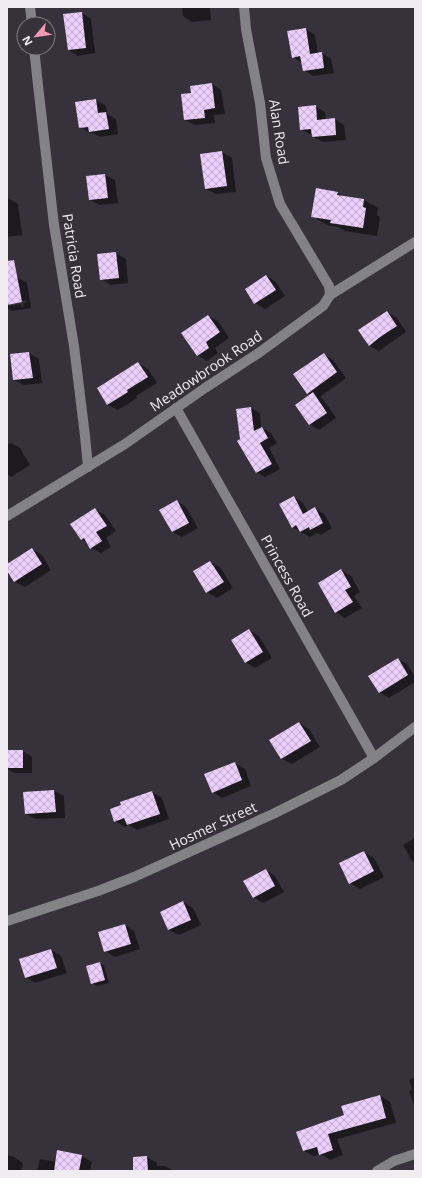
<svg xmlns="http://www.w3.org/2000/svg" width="422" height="1178" viewBox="0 0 422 1178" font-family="'Open Sans',sans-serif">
<defs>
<pattern id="building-cross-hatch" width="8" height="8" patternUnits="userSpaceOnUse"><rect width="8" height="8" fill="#eacdfb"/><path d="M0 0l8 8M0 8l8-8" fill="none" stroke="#c2acce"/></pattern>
</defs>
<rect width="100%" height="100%" fill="#36313a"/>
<g fill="#0007" fill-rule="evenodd">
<polygon points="182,7 210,7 211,20 192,22 183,16"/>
<polygon points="82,13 91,19 95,53 78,56 69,50"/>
<polygon points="306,29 315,35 318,54 322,53 331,59 334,73 313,76 304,70 302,63 293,57"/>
<polygon points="212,84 221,90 225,114 214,115 215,123 195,125 185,120 193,94"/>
<polygon points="96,100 106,106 107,114 116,119 118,134 100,137 93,133 90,133 80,127"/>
<polygon points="315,106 325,112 326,120 334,119 344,125 346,140 323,142 313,137 313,135 311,135 301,129"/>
<polygon points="222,152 232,158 236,192 216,194 206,189"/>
<polygon points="105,175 115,180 118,203 100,205 90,200"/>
<polygon points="337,193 345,197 364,200 378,208 377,215 380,217 377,236 345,231 339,227 327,225 312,216"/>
<polygon points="8,198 18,204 22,235 7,237 7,199"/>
<polygon points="116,253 126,259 128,283 111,285 101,279 98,255"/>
<polygon points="267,276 276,282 285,296 265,309 255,303"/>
<path d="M17,277L27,283L31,308L12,311L7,308V279ZM17,283H19L22,301L26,300L27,302L23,303L24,307H22L21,304L9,306Z"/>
<polygon points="387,312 397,318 406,332 390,343 379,351 370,346 359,330"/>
<polygon points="208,316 218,321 229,338 215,348 218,353 207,361 197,355"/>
<polygon points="29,353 39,359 42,383 24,385 14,380"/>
<polygon points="324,354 333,360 346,378 320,397 323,399 336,418 319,430 309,424 311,395 308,393"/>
<polygon points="138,363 148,369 157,383 136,396 137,398 118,410 108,405 98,388"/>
<polygon points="251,408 260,413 261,427 271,433 277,443 269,448 280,469 265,477 256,472 241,440"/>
<polygon points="11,443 20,448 30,465 11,477 7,474 7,445"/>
<polygon points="294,497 303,503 308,512 315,508 324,514 332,528 321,535 317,533 310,537 292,527"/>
<polygon points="177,501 186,507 198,528 182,537 173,532 161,510"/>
<polygon points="95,509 105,515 116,531 106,538 111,547 101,553 91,548 88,543 82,540"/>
<polygon points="32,549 42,555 51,570 25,587 15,582 7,569 7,565"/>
<polygon points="210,562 220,567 233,588 217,598 207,592"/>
<polygon points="341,570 351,576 360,592 354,596 362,608 345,618 336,612"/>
<polygon points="249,630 259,636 272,658 255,668 245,662"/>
<polygon points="398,659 407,664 415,677 415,682 389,698 379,692"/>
<polygon points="299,723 309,729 320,747 292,764 282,759 271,741"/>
<polygon points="7,751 23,751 32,757 32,773 14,773 7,769"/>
<polygon points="235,763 245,769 251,786 222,798 213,792"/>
<polygon points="54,791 64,796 65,818 36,819 26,814 24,793"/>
<polygon points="152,792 162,798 169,819 137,830 129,825 125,827 115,821"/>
<polygon points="415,838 415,863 412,861 403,845"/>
<polygon points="364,852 374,858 384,877 360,889 350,883 340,863"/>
<polygon points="266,870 275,876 284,892 263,903 253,897"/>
<polygon points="183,902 193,908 201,925 179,935 169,930"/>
<polygon points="125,925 134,931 140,949 115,957 105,951"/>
<polygon points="51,950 61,956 67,973 35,983 26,977"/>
<polygon points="100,963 104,966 109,983 97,986 92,983"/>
<polygon points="415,1077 415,1108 409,1091 412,1090 409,1080"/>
<polygon points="380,1096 390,1102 396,1123 337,1139 343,1155 330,1160 321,1154 314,1156 304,1151 298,1132 345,1116"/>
<polygon points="7,1155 14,1157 23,1163 21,1171 7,1171"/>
<polygon points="82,1156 92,1162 90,1170 91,1171 37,1171 40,1159 56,1162"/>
<polygon points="147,1157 157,1163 157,1166 165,1166 174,1171 116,1171 134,1170 134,1158"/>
</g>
<g fill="url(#building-cross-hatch)">
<polygon points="82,12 86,48 68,50 63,14"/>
<polygon points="306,28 310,54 322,52 324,68 303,71 300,56 292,58 287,31"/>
<polygon points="212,83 215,108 204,110 205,118 184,120 181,94 191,93 190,86"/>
<polygon points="96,99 98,113 106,112 109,129 89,132 88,127 79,128 75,102"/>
<polygon points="316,105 317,120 335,118 336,135 312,137 311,129 300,130 298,107"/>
<polygon points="222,151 227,186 205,189 200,154"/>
<polygon points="105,174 108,198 89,200 86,176"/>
<polygon points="316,188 338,192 337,195 364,199 363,207 366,208 363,228 330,223 331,220 311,217"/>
<polygon points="116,252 119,278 100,280 97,254"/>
<polygon points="14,260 22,302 7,305 7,261"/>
<polygon points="266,275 276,290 254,304 245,289"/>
<polygon points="387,311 397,326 380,337 369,346 358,330"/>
<polygon points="208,315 220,332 206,342 209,348 197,356 181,333"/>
<polygon points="29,352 33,378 13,380 10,354"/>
<polygon points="324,353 337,372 307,394 293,374"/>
<polygon points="138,362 148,377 127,390 128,392 107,405 97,388"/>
<polygon points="313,392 327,413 309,425 295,405"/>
<polygon points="251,407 254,431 262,427 268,438 260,443 272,464 256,473 237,441 240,439 236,409"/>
<polygon points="294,496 303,514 315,507 323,523 310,530 309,527 300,532 296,525 292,528 279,504"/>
<polygon points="177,500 189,523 172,532 159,510"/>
<polygon points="95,508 107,526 96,532 102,541 90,549 84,538 81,540 70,524"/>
<polygon points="32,548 42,564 14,582 7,571 7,564"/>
<polygon points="210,561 224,582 206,593 193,571"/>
<polygon points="341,569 351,587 345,590 353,602 335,613 318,583"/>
<polygon points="249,629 263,652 245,663 231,640"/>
<polygon points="398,658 408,675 379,693 368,676"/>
<polygon points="299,722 311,741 281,759 269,740"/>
<rect x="7" y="750" width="16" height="18"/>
<polygon points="235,762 242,780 212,793 204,774"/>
<polygon points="54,790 56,812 25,814 23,792"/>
<polygon points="152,791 160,814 127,825 124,818 114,822 110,809 121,805 120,802"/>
<polygon points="364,851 374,871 349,884 339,863"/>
<polygon points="266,869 275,886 253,898 243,881"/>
<polygon points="183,901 191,920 168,930 160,912"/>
<polygon points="125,924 131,944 104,952 98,932"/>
<polygon points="51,949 57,968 25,978 19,959"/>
<polygon points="100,962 105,980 91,984 86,966"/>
<polygon points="380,1095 386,1118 328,1134 333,1150 319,1155 317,1147 303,1151 296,1132 344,1115 341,1106"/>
<polygon points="57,1150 82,1155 79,1171 54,1171"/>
<polygon points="147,1156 148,1171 133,1171 133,1157"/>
</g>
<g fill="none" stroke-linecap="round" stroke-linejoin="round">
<g stroke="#828287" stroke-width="10">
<polyline points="30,7 32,24"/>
<polyline points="244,7 246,29 260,103 266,158 280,204 329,286 330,295"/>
<polyline points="34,48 38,85 54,225 74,346 85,436 88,467"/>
<polyline points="176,408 374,758"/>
<polyline points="7,516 125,444 205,388 260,352 323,306 330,295 415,242"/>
<polyline points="7,921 98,891 134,877 273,814 341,780 374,758 415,727"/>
<polyline points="377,1171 394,1161 415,1154"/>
</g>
</g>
<g text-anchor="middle" stroke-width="4" stroke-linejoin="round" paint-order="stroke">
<g font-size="14" fill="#f0ecf2" stroke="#36313a">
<text transform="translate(279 132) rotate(81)" y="5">Alan Road</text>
<text transform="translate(74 256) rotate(81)" y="5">Patricia Road</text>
<text transform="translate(206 371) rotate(-34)" y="5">Meadowbrook Road</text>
<text transform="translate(287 576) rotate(61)" y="5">Princess Road</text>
<text transform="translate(213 826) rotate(-25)" y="5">Hosmer Street</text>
</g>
</g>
<rect width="422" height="1178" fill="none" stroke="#f0ecf2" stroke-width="16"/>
<g transform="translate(36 36) rotate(241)"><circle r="19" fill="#36313a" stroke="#807c84"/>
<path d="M0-3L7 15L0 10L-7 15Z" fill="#f09ab6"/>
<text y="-6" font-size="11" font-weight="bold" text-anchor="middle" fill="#f0ecf2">N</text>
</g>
</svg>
